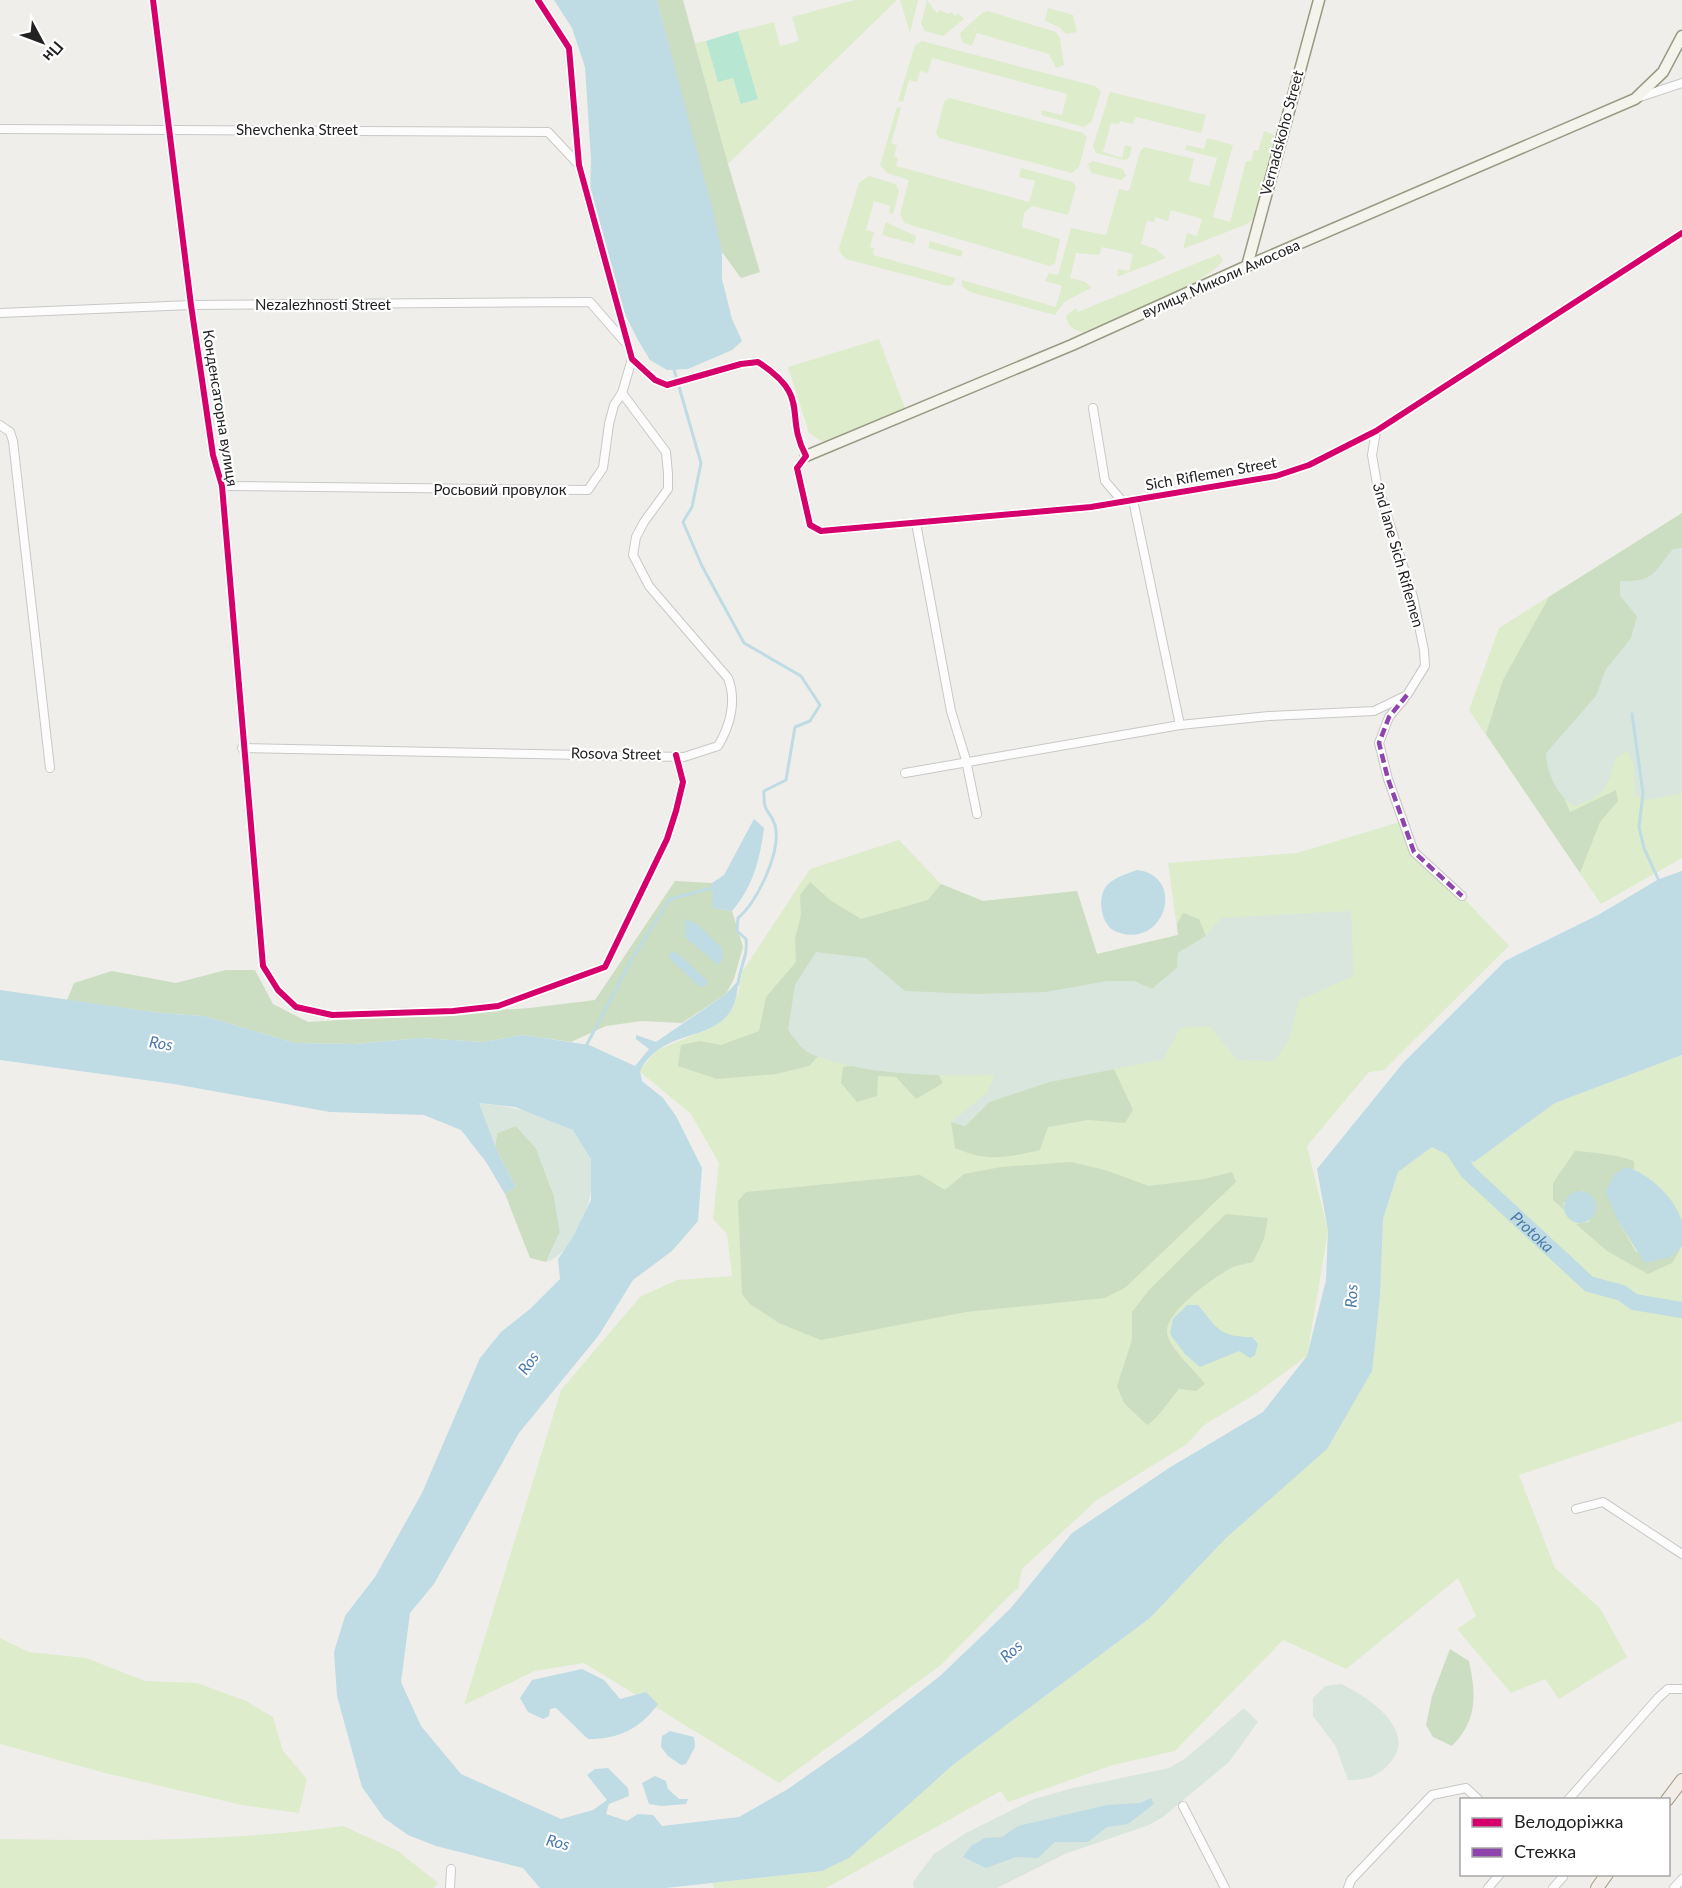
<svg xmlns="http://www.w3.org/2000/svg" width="1682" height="1888" viewBox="0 0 1682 1888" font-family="Lato,sans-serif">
<rect width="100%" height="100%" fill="#f0eeeb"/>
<g fill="#ddeccb">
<polygon points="855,0 897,0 728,164 695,43 706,41 718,82 733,78 742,104 758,99 738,31 774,22 780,46 799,41 792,17"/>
<polygon points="900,0 918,0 910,33"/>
<polygon points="927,0 937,13 940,10 948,14 951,12 955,16 958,13 964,19 943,36 925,31 921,24"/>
<polygon points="1048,8 1073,15 1077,32 1066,34 1059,27 1045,21"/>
<polygon points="988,11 1056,32 1060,38 1064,65 1056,68 1049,54 977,33 972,46 962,42 960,34 962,31 982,13"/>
<polygon points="922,41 1095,86 1101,91 1092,121 1084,127 1041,115 1042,110 1062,115 1067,94 932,58 928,73 920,71 917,82 909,80 903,102 898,101 915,45"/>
<polygon points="1110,92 1206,115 1201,133 1136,117 1133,124 1120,121 1119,124 1111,123 1103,152 1122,158 1125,145 1132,147 1129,158 1124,160 1096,153 1093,146"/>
<polygon points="950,98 1083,133 1087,137 1079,167 1072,173 939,138 936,133 944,102"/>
<polygon points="897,107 901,108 891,143 897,145 894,156 898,158 896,166 1029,202 1035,181 1019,177 1021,168 1073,182 1076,187 1068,215 1032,206 1024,213 1022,227 1060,239 1055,264 1050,266 904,223 900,214 909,180 887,173 880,165"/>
<polygon points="1264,131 1272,134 1275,138 1253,219 1247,224 1183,249 1187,233 1197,236 1202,219 1171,210 1168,221 1155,217 1154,222 1147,221 1141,244 1156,249 1166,258 1117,277 1118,269 1129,271 1133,254 1102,247 1099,255 1076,253 1070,278 1086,282 1091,288 1064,302 1055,315 970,292 962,286 962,280 1056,307 1062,286 1045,281 1049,273 1058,275 1071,228 1106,235 1119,189 1129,191 1140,152 1144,147 1194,159 1189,181 1209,186 1217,158 1185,150 1187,145 1204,149 1207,138 1233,145 1213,217 1230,222 1246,161 1251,161 1254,150 1258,151"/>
<polygon points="1093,161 1123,169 1126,176 1121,180 1091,173 1088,164"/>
<polygon points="869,176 896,184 899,191 893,214 889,213 890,206 874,201 866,230 874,232 870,247 874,248 873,255 956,278 952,285 948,286 846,259 841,254 839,248 859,183"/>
<polygon points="886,222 916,236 914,244 882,235"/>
<polygon points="930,241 963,251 961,257 928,248"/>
<path d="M1219,254L1223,260C1215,279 1107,325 1083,332C1073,330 1067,326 1066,316L1076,308L1078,312Z"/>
<polygon points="879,339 906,411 831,442 821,441 809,433 788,367"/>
<polygon points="1682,513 1682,858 1601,904 1469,710 1499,628"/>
<polygon points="1403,821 1423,855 1509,946 1384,1070 1369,1072 1307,1146 1328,1231 1307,1356 1254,1395 1204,1425 1187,1444 1097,1500 1022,1569 1018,1589 1010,1595 941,1665 779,1783 584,1663 535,1671 464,1705 561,1390 640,1297 677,1280 732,1276 727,1234 713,1219 719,1163 691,1114 639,1071 657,1050 713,1027 738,994 742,972 810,869 899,840 941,884 983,901 1077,891 1097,954 1178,935 1168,863 1297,853"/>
<polygon points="1682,1055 1682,1421 1519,1475 1555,1568 1600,1608 1627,1657 1559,1699 1545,1679 1511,1693 1457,1629 1476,1616 1458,1578 1346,1669 1283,1640 1175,1751 1113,1765 1008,1802 1001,1791 826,1888 714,1888 712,1883 822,1871 849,1858 954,1764 1150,1618 1226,1538 1380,1296 1383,1219 1398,1172 1432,1147 1454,1158 1474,1162 1555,1103"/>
<polygon points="0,1638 29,1652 86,1658 145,1681 197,1683 246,1701 273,1717 283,1751 307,1779 299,1813 242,1805 105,1773 0,1744"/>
<path d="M343,1826L398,1851L438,1883L433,1888H0V1839C114,1841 230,1842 343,1826Z"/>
</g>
<g fill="#cbdec1">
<polygon points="657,0 683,0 728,164 760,272 741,278 722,252"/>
<polygon points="1682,513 1682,667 1565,800 1570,812 1616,790 1618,801 1600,822 1580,873 1486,734 1503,680 1549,597"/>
<polygon points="675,881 712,883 714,908 732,911 743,947 734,979 726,994 682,1023 642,1021 606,1026 571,1042 523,1035 483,1042 421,1038 355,1044 295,1043 204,1016 161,1013 67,1000 74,983 112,971 176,983 226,970 255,970 273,1004 308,1022 530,1008 595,1000"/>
<polygon points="810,882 830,900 861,919 928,900 941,884 983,901 1077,891 1097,954 1178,935 1177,924 1183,913 1199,919 1206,936 1178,953 1177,968 1152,989 1134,981 929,1058 943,1083 916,1099 896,1077 878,1076 877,1096 857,1102 841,1083 843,1067 887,1062 807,1053 818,1056 809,1066 776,1074 717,1079 678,1066 681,1045 699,1041 721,1045 759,1031 766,997 796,962 795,939 801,915 800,895"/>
<path d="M1114,1069L1133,1110L1125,1123L1088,1120L1048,1127L1040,1150C1005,1158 988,1162 955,1148L951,1122L965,1126L989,1102L1049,1082Z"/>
<polygon points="516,1126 536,1148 554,1196 560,1232 546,1262 530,1258 505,1194 516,1187 495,1146 497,1133"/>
<path d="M1575,1151C1592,1152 1619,1155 1634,1161V1169L1626,1167L1618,1221L1636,1252L1671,1257L1682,1246L1672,1263L1648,1274L1607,1251L1576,1224L1589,1222L1596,1204L1582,1190L1563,1203L1564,1210L1553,1200V1183Z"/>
<polygon points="1071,1162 1105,1170 1149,1186 1204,1179 1232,1172 1236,1182 1126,1287 1105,1298 966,1312 821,1340 779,1323 750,1304 742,1294 738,1201 746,1192 920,1175 945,1190 964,1174 1001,1167"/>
<path d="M1226,1214L1268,1218L1264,1239L1253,1262C1246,1264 1237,1265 1231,1268C1213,1278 1166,1311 1167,1332C1168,1348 1196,1371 1205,1384L1196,1391L1179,1389C1168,1401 1160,1417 1147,1425L1124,1403L1117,1386L1132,1340V1312L1149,1290Z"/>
<path d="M1450,1649L1469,1661C1476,1695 1478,1719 1452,1746L1433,1737L1426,1725L1432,1696Z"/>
</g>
<g fill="#d9e6de">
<path d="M1682,548V793L1647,800L1635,796L1633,763L1627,751L1616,758C1607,789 1606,795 1574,806C1557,795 1547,774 1546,753L1596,696L1606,669L1631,638L1637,616L1620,596V581C1656,582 1653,572 1673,549Z"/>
<path d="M1351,911L1354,976L1299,1000L1290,1037L1275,1061L1237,1060L1210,1026L1180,1028L1164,1059L1049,1082L989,1102L965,1126L951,1122L987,1093L995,1075C941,1076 859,1076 810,1053C801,1050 794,1037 788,1030L795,985L816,952L866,958L905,991L976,994L1046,992L1107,981H1134L1152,989L1177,968L1178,953L1206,936L1221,918Z"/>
<path d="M478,1103C501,1105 559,1115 575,1132C580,1138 590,1152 591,1160C599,1189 577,1254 546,1262L560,1232L554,1196L536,1148L516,1126L497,1133L495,1146Z"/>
<path d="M1341,1684C1368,1696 1420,1732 1389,1764C1377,1777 1366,1780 1348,1780L1335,1745L1313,1716V1698L1325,1686Z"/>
<polygon points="1244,1708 1258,1722 1229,1762 1163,1817 1149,1825 1065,1854 997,1888 914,1888 913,1882 934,1854 964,1834 1034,1799 1073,1788 1169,1768 1186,1758"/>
</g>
<polygon fill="#b7e6d2" points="738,31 758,99 741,104 733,78 718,82 706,41"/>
<g fill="#bfdbe3">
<polygon points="554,0 657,0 714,215 722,252 722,279 732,319 742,341 732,350 688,369 667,370 650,360 638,340 610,285 590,200 591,159 585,67 572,28"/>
<path d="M754,819L764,828C760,859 753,887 732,911L713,908L712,883L724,875Z"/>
<path d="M1137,870C1187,876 1165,950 1117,932C1102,927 1097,901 1105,888C1111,878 1127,874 1137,870Z"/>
<path d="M1682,871V1055L1555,1103L1474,1162L1454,1158L1432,1147L1398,1172L1383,1219L1380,1296L1372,1371L1327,1449L1226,1538L1150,1618L954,1764L849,1858L822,1871L666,1888H540L523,1868L436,1846L408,1835L384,1818L362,1787L337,1696L334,1652L345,1616L375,1577L422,1493L480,1358L501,1332L530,1309L560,1279L558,1259L572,1239L591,1200V1159L573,1130L515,1107L479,1103L495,1146L516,1187L505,1194L486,1162L461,1130L424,1115L330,1112L174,1084L0,1060V990L161,1013L204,1016L295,1043L355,1044L421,1038L483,1042L523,1035L589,1045L635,1066L649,1049L636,1039V1035L656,1042L726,994L738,981C736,1051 667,1019 640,1071L642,1081L663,1098L676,1116L702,1168L698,1221L672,1251L633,1280L599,1335L519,1433L434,1584L410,1613L401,1682L421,1726L461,1774L561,1819L593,1810L607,1800L587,1775L595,1769L608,1768L628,1788L629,1796L609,1804L606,1814L627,1821L638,1814L653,1815L662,1826L739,1817L788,1789L862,1737L940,1676L1010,1609L1072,1533L1169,1468L1263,1412L1307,1356L1326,1280L1328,1231L1317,1169L1403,1063L1505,961L1598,915L1659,879Z"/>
<polygon points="685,919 697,924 722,948 723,959 718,965 685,937"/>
<polygon points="672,952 677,953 707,980 707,985 700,987 670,959 669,954"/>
<path d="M1626,1167C1649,1173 1676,1199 1682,1222C1682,1229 1682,1239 1682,1246L1671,1257L1645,1263L1618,1221L1605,1192L1614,1175Z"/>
<circle cx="1580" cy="1207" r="16"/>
<path d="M1187,1305H1198C1217,1328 1219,1337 1252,1337L1258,1344L1255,1355L1250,1358L1239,1351L1200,1367L1185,1354L1170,1334L1173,1319Z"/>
<path d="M582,1669L604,1680L620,1699L646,1692L658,1704C640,1729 619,1739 588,1739L556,1708L550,1709L549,1716L543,1719L528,1712L520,1698L532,1680Z"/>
<polygon points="670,1731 694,1737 695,1747 686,1764 681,1765 668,1756 661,1747 662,1736"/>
<polygon points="655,1776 666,1781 668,1789 679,1799 688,1799 686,1804 661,1806 649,1804 642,1783"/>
<polygon points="1151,1798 1154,1804 1128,1824 1107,1827 1088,1842 1055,1842 1038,1858 1016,1857 986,1868 963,1857 971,1846 985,1838 1002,1837 1018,1826 1107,1805 1140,1803"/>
</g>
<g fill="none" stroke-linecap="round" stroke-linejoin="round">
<g stroke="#bfdbe3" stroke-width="3">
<path d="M673,366L701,463L692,507L683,522L702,566L744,643L801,676L820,705L810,721L795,727L786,780L764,791C763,815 770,809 775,825C782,851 757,902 738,918L737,931L746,939C748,957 740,966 738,984"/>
<polyline points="1632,714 1643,793 1639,827 1644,848 1659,881"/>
<polyline points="585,1048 633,957 670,899 716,887"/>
</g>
<path stroke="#bfdbe3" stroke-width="16" id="s1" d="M1448,1142L1468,1172L1589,1284L1622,1293L1634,1302L1682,1310"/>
<g stroke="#c9c8c7" stroke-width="10">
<g id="street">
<polyline points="153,0 191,305 213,455 222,486 263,966 278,990 296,1007 332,1015 453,1011 498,1006 605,967 667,839 676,811 683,782 676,755"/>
<path d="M538,0L569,48L579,165L632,359L655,380L667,385L741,364L758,362C813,398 783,413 806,456L797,468L810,525L821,531L1091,507L1276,476L1309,465L1376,431L1682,233"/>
<polyline points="1637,98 1682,83"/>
<polyline points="0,129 548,132 579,165"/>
<polyline points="0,313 191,305 590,302 624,341"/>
<polyline points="1093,408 1105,481 1123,502"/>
<polyline points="0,425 10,432 13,441 50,768"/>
<polyline points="222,486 588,490 603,468 609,424 614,405 622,393 632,359"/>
<polyline points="1133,500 1180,725"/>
<polyline points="916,523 951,711 966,760 977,814"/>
<polyline points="1404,699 1389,717 1379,743 1388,779 1414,852 1462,896"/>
<path d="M242,748L684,757L718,746C730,726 737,701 728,678L649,586L633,555L636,537L644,522L668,489V474L666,452L622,393"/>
<polyline points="905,773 1180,725 1269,716 1374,711 1407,695 1425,666 1424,650 1413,597 1377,484 1372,455 1376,431"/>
<polyline points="1576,1509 1603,1502 1682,1554"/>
<polyline points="1568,1800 1658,1698 1668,1689 1682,1689"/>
<polyline points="1183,1806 1225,1888"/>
<polyline points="450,1888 451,1869"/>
<polyline points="1348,1888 1351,1880 1432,1795 1466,1788 1479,1800"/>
<polyline points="1488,1888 1500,1874"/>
<polyline points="1553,1888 1563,1877 1560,1874"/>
<polyline points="1674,1888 1682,1879"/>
</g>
</g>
<g stroke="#999a82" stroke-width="13">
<g id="secondary">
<polyline points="1247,266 1319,0"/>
<polyline points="806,456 1072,345 1247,266 1635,99 1663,72 1682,36"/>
</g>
</g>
<g stroke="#a79c86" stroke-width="14">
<g id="primary">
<polyline points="1667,1800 1682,1780"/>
<polyline points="1597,1888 1607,1874"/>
</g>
</g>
<use href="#street" stroke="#fdfcfc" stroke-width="8"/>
<use href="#secondary" stroke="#f4f4ed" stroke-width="10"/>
<use href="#primary" stroke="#f3ede7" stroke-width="12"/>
<polyline stroke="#8e44ad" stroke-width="4.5" stroke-dasharray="9 4.5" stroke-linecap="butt" points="1407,695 1389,717 1379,743 1388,779 1414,852 1462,896"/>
<g stroke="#fff" stroke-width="10">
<g id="cycleway">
<polyline points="153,0 191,305 213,455 222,486 263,966 278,990 296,1007 332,1015 453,1011 498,1006 605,967 667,839 676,811 683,782 676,755"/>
<path d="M538,0L569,48L579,165L632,359L655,380L667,385L741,364L758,362C813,398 783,413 806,456L797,468L810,525L821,531L1091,507L1276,476L1309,465L1376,431L1682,233"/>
</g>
</g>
<use href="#cycleway" stroke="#d6006c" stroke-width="6"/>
</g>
<g text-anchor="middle" stroke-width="4.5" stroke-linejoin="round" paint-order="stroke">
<g font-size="15" fill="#222" stroke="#fff">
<text x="297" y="135">Shevchenka Street</text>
<text transform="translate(1282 133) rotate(-75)" y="5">Vernadskoho Street</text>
<text transform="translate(1221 279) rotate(-24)" y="5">вулиця Миколи Амосова</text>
<text x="323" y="310">Nezalezhnosti Street</text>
<text transform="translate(220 408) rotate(81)" y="5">Конденсаторна вулиця</text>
<text transform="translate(1211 474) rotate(-10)" y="5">Sich Riflemen Street</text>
<text x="500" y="495">Росьовий провулок</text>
<text transform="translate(1398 555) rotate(74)" y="5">3nd lane Sich Riflemen</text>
<text transform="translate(616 754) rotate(1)" y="5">Rosova Street</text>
</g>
<g font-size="16" font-style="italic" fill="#4a7aab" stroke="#fff">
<text transform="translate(161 1043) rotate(8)" y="6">Ros</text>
<text dy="6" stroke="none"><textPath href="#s1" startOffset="124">Protoka</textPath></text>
<text transform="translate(1351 1296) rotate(-88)" y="6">Ros</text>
<text transform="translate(528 1363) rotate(-55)" y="6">Ros</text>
<text transform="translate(1011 1651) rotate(-42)" y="6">Ros</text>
<text transform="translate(558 1842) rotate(14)" y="6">Ros</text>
</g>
</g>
<rect x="1460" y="1798" width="210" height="78" fill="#ffffff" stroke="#a7a7a7" stroke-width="1.5"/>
<rect x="1472" y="1818" width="30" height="9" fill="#d6006c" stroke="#a7a7a7" stroke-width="1.5"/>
<text x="1514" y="1828" font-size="18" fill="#222222">Велодоріжка</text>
<rect x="1472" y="1848" width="30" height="9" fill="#8e44ad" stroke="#a7a7a7" stroke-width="1.5"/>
<text x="1514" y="1858" font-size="18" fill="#222222">Стежка</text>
<g transform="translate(42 42) rotate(131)" stroke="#ffffff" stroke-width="4.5" paint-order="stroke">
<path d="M0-4.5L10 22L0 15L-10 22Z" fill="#222222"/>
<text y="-9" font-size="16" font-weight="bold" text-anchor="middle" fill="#222222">Пн</text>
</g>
</svg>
